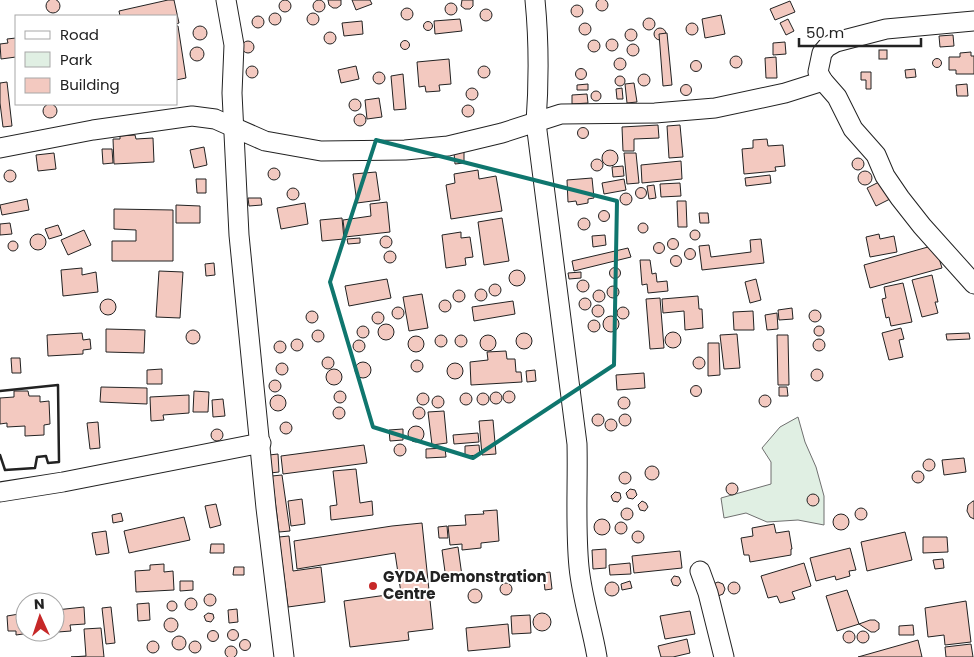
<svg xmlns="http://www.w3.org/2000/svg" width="974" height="657" viewBox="0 0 974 657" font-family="Poppins,sans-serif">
<rect width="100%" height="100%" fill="#fff"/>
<polygon fill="#e0efe3" stroke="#6f6f6f" points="798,417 805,442 816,467 824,496 824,525 798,520 767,522 746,513 724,518 721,498 771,484 771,462 762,448 780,427"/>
<g fill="#f3c9c0" stroke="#222">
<circle cx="602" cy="5" r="6"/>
<circle cx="53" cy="6" r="7"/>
<circle cx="285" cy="6" r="6"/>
<circle cx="319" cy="6" r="6"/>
<polygon points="168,0 174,0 179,23 176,24 176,16 120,16 119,11"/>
<polygon points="328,0 341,0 341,5 337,8 333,8 329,5"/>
<polygon points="352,0 370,0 372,4 356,10"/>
<polygon points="462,0 473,0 473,6 470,9 465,9 461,6"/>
<polygon points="790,1 795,12 775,20 770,9"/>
<circle cx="451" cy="9" r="6"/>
<circle cx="577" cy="11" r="6"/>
<circle cx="407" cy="14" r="6"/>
<circle cx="486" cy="15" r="6"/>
<circle cx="313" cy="19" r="6"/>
<circle cx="275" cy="19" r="6"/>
<polygon points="721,15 725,34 705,38 702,19"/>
<circle cx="258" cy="22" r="6"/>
<circle cx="649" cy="24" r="6"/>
<polygon points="460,19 462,31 435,34 434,21"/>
<polygon points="788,19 794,31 786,35 780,23"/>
<polygon points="362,21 363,34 344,36 342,23"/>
<circle cx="428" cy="26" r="4.5"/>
<circle cx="585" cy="29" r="6"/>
<circle cx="692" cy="29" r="6"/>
<polygon points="176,26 178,26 186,78 176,80"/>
<circle cx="200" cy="33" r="7"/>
<circle cx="660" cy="34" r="6"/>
<circle cx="631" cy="35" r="6"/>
<circle cx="330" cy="38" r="6"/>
<polygon points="667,33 672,85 663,86 659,34"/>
<polygon points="953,35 954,46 940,47 939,36"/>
<polygon points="16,38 16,57 1,59 0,44 8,43 7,39"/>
<circle cx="612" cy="45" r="6"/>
<circle cx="594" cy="46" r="6"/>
<circle cx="405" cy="45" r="4.5"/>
<circle cx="248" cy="47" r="6"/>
<polygon points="785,42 786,54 773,55 773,43"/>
<circle cx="633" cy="50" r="6"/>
<circle cx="197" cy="54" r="7"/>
<rect x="879" y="50" width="8" height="9"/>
<polygon points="971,52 971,56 974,56 974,74 956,74 956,70 949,70 949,57 960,57 960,53"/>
<circle cx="736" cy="62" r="6"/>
<polygon points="776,57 777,78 766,78 765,58"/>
<circle cx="620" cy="64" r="6"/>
<circle cx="937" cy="63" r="4.5"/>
<polygon points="449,59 451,84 439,85 440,91 426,92 425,86 419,87 417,62"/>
<circle cx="696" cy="66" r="5.5"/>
<circle cx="484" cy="72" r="6"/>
<circle cx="252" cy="72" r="6"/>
<polygon points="356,66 359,79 341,83 338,70"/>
<circle cx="581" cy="74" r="5.5"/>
<polygon points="915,69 916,77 906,78 905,70"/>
<circle cx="379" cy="78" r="6"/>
<polygon points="861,72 871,72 871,89 866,89 866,80 861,80"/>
<circle cx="644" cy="80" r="6"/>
<polygon points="403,74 406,109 394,110 391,76"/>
<circle cx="620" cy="81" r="5"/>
<polygon points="7,82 12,126 3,127 0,103 0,83"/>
<polygon points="634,83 637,102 627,103 625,84"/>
<polygon points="588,84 588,90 577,90 577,85"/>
<polygon points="967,84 968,96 957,96 956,85"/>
<circle cx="686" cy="90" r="5.5"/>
<circle cx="472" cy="94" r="6"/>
<polygon points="622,88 623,99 617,99 616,89"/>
<circle cx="596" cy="96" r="5"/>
<polygon points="587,94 588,103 572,104 572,95"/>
<polygon points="379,98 382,117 367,119 365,100"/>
<circle cx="355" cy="105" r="6"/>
<circle cx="50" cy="111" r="7"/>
<circle cx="468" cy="111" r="6"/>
<circle cx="360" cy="120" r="6"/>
<polygon points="658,125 659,138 634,139 634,151 623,151 622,127"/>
<polygon points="680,125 683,157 669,158 667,126"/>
<circle cx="583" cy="133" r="5.5"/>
<polygon points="135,135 136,139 153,138 154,162 114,164 113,139 120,139 120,136"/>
<polygon points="767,139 768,146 783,145 785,166 775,167 776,171 744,174 742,149 753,148 753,140"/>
<polygon points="204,147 207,165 194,168 190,150"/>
<polygon points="102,149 112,149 113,163 103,164"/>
<circle cx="610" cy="158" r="8"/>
<polygon points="464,152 464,163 455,164 454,153"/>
<polygon points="54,153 56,169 38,171 36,155"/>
<polygon points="624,153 636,153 639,183 627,184"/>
<circle cx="858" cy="164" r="6"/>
<circle cx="597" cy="165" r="6"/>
<polygon points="681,161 682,179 642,183 641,165"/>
<polygon points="623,166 624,176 613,177 612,167"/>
<circle cx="274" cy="174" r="6"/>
<circle cx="10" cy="176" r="6"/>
<polygon points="478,170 479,179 496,176 502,211 451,219 446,185 455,183 454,174"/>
<circle cx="865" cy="178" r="7"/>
<polygon points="376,172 380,200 357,203 353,174"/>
<polygon points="770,175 771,183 746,186 745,178"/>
<polygon points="592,178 594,198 588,199 588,203 577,205 576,201 568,202 567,180"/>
<polygon points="887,178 896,196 876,206 867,188"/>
<polygon points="196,179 206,179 206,193 197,193"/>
<polygon points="624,179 626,190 604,194 602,183"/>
<polygon points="680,183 681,196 661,197 660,184"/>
<polygon points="654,185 656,198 649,199 647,186"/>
<circle cx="293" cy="194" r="6"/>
<circle cx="641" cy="193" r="5.5"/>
<circle cx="626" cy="199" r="6"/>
<polygon points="248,198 261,198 262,205 249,206"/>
<polygon points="27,199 29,210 2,215 0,205"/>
<polygon points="677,201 686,201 687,227 678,227"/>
<polygon points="387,202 390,232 345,237 343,220 371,216 370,204"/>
<polygon points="305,203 308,224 281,229 277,208"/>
<polygon points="176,205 200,206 200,223 176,223"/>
<polygon points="114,209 173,210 173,261 112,261 112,241 136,241 136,230 114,229"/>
<circle cx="604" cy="216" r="5.5"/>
<polygon points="699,213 708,213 709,223 700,223"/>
<circle cx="584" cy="224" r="6"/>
<polygon points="342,218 344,239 322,241 320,220"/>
<polygon points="502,218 509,261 484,265 478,222"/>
<circle cx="643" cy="228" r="5"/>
<polygon points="10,223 12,234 0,235 0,224"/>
<polygon points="58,225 62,235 49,239 45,229"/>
<circle cx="695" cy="235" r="5"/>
<polygon points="84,230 91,245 68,255 61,240"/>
<polygon points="461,232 461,238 470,237 473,257 465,258 466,265 446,268 442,235"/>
<circle cx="38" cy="242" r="8"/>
<polygon points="879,234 880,239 894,236 897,252 870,257 866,237"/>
<polygon points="605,235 606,245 593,247 592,236"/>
<circle cx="386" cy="242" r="6"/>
<polygon points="360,238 360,243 348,244 347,239"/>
<circle cx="673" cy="244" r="5.5"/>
<polygon points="761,239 764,263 702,270 699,246 709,245 711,257 751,252 750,240"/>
<circle cx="13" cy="246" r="5"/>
<circle cx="659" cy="248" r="5.5"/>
<polygon points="935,245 942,268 870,288 864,265"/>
<polygon points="628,248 631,257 574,271 572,261"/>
<circle cx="690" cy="254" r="5.5"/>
<circle cx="390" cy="257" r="6"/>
<circle cx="676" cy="261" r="5.5"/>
<polygon points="640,260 650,260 652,274 656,273 657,282 667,281 668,291 648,293 647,284 642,285"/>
<polygon points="214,263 215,275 206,276 205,264"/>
<circle cx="615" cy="273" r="5.5"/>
<polygon points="82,268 82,275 96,272 98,292 63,296 61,270"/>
<circle cx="517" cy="278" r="8"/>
<polygon points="159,271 183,272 180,318 156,317"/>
<polygon points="581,272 581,278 569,279 568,273"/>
<polygon points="932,275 938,302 935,302 938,313 922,317 912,280"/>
<polygon points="387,279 391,298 349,306 345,286"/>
<polygon points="756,279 761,300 750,303 745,282"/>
<circle cx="583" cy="286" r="6"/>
<polygon points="903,283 912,322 891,326 889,317 886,318 882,299 886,298 884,287"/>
<circle cx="495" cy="290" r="6"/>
<circle cx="613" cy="292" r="6"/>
<circle cx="481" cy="295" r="6"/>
<circle cx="459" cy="296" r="6"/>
<circle cx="599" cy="296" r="6"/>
<polygon points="422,294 428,328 409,331 403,297"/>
<polygon points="698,296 699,309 702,309 703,328 685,330 684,311 663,313 662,299"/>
<circle cx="585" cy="304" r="6"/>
<polygon points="660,298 664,348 650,349 646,299"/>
<circle cx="108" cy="307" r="8"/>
<circle cx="445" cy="306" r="6"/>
<polygon points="513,301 515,314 474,321 472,307"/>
<circle cx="598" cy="311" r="6"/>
<circle cx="398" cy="313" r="6"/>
<circle cx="623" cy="313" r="6"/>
<polygon points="792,308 793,319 779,320 778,310"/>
<circle cx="815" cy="316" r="6"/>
<circle cx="312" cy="317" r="6"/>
<polygon points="753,311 754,330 734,330 733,312"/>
<circle cx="378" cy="318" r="6"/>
<polygon points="777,313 778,329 767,330 765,315"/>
<circle cx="611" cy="324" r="8"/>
<circle cx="594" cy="326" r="6"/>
<circle cx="386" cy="332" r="8"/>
<circle cx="363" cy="332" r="6"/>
<circle cx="819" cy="331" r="5"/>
<polygon points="901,328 904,339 899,340 903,357 889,360 882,333"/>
<polygon points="106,329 145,330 144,353 106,352"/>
<circle cx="318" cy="336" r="6"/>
<circle cx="193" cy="337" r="7"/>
<circle cx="673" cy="340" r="8"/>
<circle cx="524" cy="341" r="8"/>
<polygon points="82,333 83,340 90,339 91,349 83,350 83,354 48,356 47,335"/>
<polygon points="969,333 970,339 947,340 946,334"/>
<polygon points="737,334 740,368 724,369 720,335"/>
<circle cx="461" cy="341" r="6"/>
<circle cx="441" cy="341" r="6"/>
<circle cx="488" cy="343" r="8"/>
<polygon points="777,335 788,335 789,385 778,385"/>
<circle cx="416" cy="344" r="8"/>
<circle cx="297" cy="345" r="6"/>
<circle cx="819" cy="345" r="6"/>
<circle cx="359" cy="346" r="6"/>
<circle cx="280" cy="347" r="6"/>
<polygon points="708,343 719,343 720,375 708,376"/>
<polygon points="506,351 507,359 515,359 516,372 521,372 522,382 471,385 470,362 488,360 487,352"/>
<circle cx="699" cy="363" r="6"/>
<circle cx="328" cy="363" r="6"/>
<polygon points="11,358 20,358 21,373 12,373"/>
<circle cx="417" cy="366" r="6"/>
<circle cx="363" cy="370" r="8"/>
<circle cx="282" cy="369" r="6"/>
<circle cx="455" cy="371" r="8"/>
<circle cx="817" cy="375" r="6"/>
<circle cx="334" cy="377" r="8"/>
<polygon points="162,369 162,384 147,384 147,370"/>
<polygon points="535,370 536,381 527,382 526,371"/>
<polygon points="644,373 645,388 617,390 616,375"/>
<circle cx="275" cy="386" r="6"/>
<circle cx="696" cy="391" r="5.5"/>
<polygon points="101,387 147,388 147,404 100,402"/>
<polygon points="779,387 787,387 788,396 779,396"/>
<circle cx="509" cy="397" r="6"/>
<circle cx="340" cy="397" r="6"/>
<polygon points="14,391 28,391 29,396 40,396 40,402 49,401 50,424 44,425 44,435 25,436 25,426 7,427 7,423 0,424 0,398 14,397"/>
<polygon points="194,391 209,392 208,412 193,412"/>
<circle cx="496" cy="398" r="6"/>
<circle cx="423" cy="399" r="6"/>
<circle cx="466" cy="399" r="6"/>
<circle cx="483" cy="399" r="6"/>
<circle cx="765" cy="401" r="6"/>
<circle cx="278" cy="403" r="8"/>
<polygon points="189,395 189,413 163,415 164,420 151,421 150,397"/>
<circle cx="438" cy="402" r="6"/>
<circle cx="624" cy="403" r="6"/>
<polygon points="223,399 225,416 213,417 212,400"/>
<circle cx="339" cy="413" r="6"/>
<circle cx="419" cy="413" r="6"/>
<polygon points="444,411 447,443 432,445 428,412"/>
<circle cx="625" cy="420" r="6"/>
<circle cx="598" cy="420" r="6"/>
<circle cx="611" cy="425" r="6"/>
<polygon points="493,420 496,454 482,455 479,421"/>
<circle cx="286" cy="428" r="6"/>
<polygon points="98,422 100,448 90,449 87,423"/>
<circle cx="416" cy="434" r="8"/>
<circle cx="217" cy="435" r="6"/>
<polygon points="403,429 403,440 390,441 389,430"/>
<polygon points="478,433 479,442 454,444 453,435"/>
<circle cx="400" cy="450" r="6"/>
<polygon points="364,445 367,463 283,474 281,456"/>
<polygon points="479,445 480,455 465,456 465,446"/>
<polygon points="445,448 446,457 426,458 426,449"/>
<polygon points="278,454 279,472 270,473 269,455"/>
<polygon points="964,458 966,472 944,475 942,460"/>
<circle cx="929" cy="465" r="6"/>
<circle cx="652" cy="473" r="7"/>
<polygon points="356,469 360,503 372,501 373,515 331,520 330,506 337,505 333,471"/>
<circle cx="918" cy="477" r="6"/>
<circle cx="625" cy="478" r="6"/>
<polygon points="282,475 290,531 279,532 272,476"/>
<circle cx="732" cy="489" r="6"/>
<polygon points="630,489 635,490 637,495 633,499 628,498 626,493"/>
<polygon points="615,492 620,493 621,498 618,502 613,501 611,496"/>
<circle cx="813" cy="500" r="6"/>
<polygon points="302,499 305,524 291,526 288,501"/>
<polygon points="642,501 646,503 648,507 645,511 640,510 638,505"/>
<polygon points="973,501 974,501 974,519 970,517 967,511 968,505"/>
<polygon points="216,504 221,525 210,528 205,506"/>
<circle cx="861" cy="514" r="6"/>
<circle cx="627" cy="514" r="6"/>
<polygon points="497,510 499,541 481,543 481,548 462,550 462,544 450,545 448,526 466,525 465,515 484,514 483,511"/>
<polygon points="121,513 123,521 113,523 112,515"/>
<circle cx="841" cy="522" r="8"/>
<polygon points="184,517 190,540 129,553 124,531"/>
<circle cx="602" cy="527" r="8"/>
<circle cx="621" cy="528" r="6"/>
<polygon points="422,523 433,629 408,632 409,640 350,647 344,601 401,593 395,553 297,569 294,541 392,526"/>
<polygon points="774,524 776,533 789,531 792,549 791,549 791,555 750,562 749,555 744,555 741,538 753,536 752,528"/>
<polygon points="447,526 448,538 439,538 438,527"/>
<circle cx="638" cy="537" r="6"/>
<polygon points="106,531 109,553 96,555 92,533"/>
<polygon points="905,532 912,560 867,571 861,542"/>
<polygon points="289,536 293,571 321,567 325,602 288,607 279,537"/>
<polygon points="923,537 947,537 948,552 923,553"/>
<polygon points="211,544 224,544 224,553 210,553"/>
<polygon points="458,547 462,576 446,579 442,550"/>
<polygon points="850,548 856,570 849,571 850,576 836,580 835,576 816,581 810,558"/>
<polygon points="606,549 606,568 593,569 592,550"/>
<polygon points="680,551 682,568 634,573 632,556"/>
<polygon points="943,559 944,568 935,569 933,560"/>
<polygon points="630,563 631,574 610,575 609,565"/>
<polygon points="804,563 811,586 792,592 795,599 780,603 777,596 768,598 761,576"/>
<polygon points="164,564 164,572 173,571 174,590 136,592 135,571 150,570 150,565"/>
<polygon points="234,567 244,567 244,575 233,575"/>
<polygon points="550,572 552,589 545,590 543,573"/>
<polygon points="674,576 679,577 681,582 678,586 673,585 671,580"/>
<polygon points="180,581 193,581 193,590 180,591"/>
<polygon points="630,581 632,588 622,590 621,584"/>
<circle cx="612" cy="589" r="7"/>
<circle cx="734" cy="588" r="6"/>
<polygon points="718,582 723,584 725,589 723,594 718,596 713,584"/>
<circle cx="506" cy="589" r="6"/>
<circle cx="475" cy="596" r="7"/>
<polygon points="847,590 859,624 837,631 826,596"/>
<circle cx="210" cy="600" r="6"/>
<circle cx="191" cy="604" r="6"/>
<circle cx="172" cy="606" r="5"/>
<polygon points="966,601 971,642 945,645 944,635 928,637 925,608"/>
<polygon points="149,603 150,620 138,621 137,604"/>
<polygon points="84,607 85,624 70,625 71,631 58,632 56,610"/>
<polygon points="111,607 115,643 106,644 102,608"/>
<polygon points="237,609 238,622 229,623 228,610"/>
<polygon points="690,611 695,634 665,639 660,616"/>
<polygon points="25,613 25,632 29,632 30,633 16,635 16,631 8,631 7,616"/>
<polygon points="208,613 213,614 214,618 211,622 206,621 204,616"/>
<circle cx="542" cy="622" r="9"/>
<polygon points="530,615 531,633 512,634 511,616"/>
<circle cx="171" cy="625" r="7"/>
<polygon points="870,620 875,620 879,623 879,629 875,632 871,632 859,624"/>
<polygon points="508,624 510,647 468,651 466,628"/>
<polygon points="913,625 914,635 899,635 899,626"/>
<polygon points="101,628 104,657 71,657 86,656 84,629"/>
<circle cx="233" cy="635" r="5.5"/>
<circle cx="863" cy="637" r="6"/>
<circle cx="849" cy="637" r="6"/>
<circle cx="213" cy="636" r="5.5"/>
<circle cx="179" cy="643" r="7"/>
<polygon points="687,639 690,653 673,657 661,657 658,646"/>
<circle cx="245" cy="645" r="5.5"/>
<polygon points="918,640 922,657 858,657"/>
<circle cx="195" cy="647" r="6"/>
<circle cx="153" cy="647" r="6"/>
<polygon points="971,644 973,657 946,657 945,647"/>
<circle cx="231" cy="652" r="6"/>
</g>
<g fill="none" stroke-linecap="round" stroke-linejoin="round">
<g stroke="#222" stroke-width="21">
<g id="minor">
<polyline points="226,0 234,45 232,93 239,235 266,508 284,657"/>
<path d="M535,0C539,41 539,81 536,123L577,444C578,485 575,526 579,567C582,598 592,627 597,657"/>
<polyline points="974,21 886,29 836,42 827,47 822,53 818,72 823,81 837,97 853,129 876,155 885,176 900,198 922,226 974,284"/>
<polyline points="0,148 93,130 192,116 215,119 265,141 321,151 405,150 448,146 502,133 561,114 655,113 715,108 785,93 823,81"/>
<polyline points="0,492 63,482 261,443"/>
<polyline points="700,571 708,593 724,657"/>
</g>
</g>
<use href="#minor" stroke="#fff" stroke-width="19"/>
<polyline stroke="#222" stroke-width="2.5" points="0,391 58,385 59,462 48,463 46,456 37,457 35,468 5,470 0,455"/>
</g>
<path fill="none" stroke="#0f766e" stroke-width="4" stroke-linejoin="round" d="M376,140L617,201L614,365L473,458L373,427L330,282Z"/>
<circle fill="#c62828" stroke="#fff" stroke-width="2" cx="373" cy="586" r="5"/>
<g text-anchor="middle" stroke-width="4" stroke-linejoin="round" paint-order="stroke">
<g font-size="15" font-weight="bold" fill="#222" stroke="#fff" text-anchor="start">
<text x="383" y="582">GYDA Demonstration<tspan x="383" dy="17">Centre</tspan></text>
</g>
</g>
<rect x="15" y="15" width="162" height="90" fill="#ffffff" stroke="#a7a7a7"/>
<rect x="25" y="31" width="25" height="8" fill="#ffffff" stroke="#a7a7a7"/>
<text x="60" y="40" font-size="15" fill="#222222">Road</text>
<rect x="25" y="52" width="25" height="15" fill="#e0efe3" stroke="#a7a7a7"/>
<text x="60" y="65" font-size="15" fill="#222222">Park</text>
<rect x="25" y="78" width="25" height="15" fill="#f3c9c0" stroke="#a7a7a7"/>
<text x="60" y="90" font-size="15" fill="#222222">Building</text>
<g transform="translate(40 617) rotate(357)"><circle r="24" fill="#ffffff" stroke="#a7a7a7"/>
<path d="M0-4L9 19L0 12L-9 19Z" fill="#c62828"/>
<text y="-8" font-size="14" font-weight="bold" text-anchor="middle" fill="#222222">N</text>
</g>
<path d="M799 38v8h122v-8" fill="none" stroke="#222222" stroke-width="2.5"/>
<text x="806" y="38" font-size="15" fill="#222222" stroke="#ffffff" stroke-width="4" paint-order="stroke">50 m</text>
</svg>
